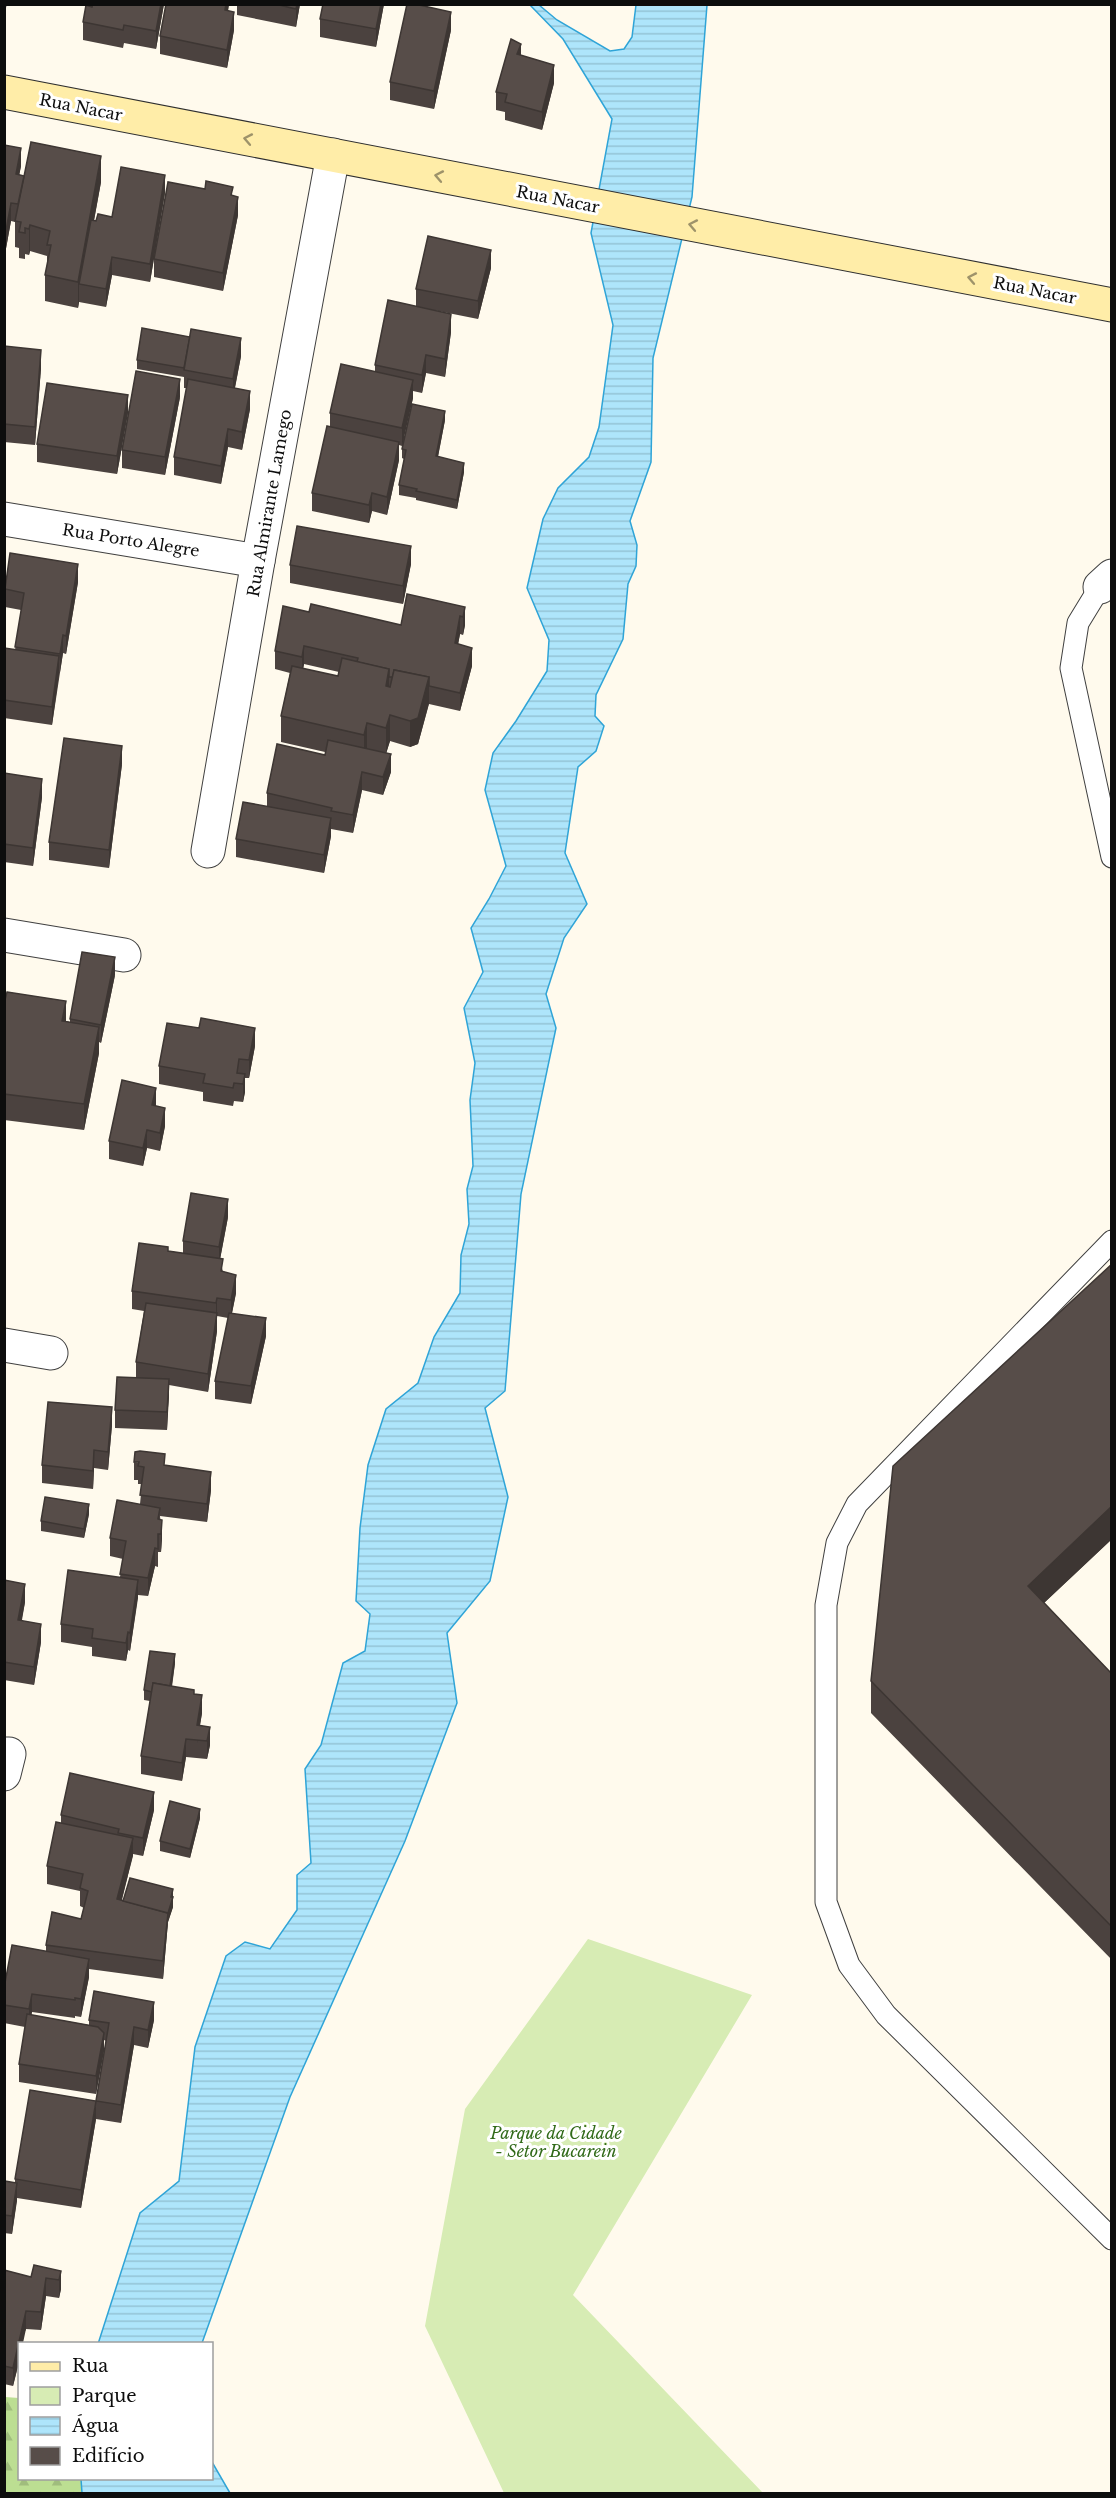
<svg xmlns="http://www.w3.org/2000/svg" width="1116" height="2498" viewBox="0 0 1116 2498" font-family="'Libre Baskerville',serif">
<defs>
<pattern id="forest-firs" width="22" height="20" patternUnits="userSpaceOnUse" patternTransform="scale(1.5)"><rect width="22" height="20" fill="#bcde92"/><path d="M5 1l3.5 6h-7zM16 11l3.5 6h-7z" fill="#a0bd7d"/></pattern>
<pattern id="water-rules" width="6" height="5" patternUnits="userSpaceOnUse" patternTransform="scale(1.5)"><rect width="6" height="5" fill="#aee5fb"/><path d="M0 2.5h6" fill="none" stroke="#94c3d6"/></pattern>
</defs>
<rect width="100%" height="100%" fill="#fffaed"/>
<polygon fill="#d7ecb4" points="588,1939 752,1995 573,2295 763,2493 504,2493 425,2326 465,2109"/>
<polygon fill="url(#forest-firs)" points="5,2397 19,2398 20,2478 81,2479 82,2493 5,2493"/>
<g fill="url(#water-rules)" stroke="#2fa4d7" stroke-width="1.5">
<polygon points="530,5 539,5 557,20 610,51 624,49 632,37 636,5 707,5 692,197 653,358 651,462 630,521 637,545 636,566 628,584 623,639 596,695 595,716 604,726 596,751 578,767 565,853 587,904 564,938 546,994 556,1028 521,1194 505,1391 485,1408 508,1497 490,1581 447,1633 457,1703 405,1841 290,2097 202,2343 98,2344 140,2213 179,2181 195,2047 226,1956 245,1942 270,1949 297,1910 297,1875 311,1863 305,1769 321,1745 343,1663 365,1651 370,1614 356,1601 360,1528 368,1465 386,1409 418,1383 434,1337 460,1293 461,1255 469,1224 467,1189 473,1166 470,1100 475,1063 464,1008 483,972 471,928 489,899 506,866 485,790 493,753 516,721 547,671 549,640 527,588 543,519 558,488 589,457 599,427 613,325 591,233 612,119 563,39"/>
<polygon points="212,2462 230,2493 82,2493 81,2479 212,2478"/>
</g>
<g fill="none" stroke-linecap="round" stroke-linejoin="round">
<g stroke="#404040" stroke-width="23">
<g id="lane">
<polyline points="1100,587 1078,623 1071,668 1112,857"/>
<polyline points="1112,1241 857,1504 837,1543 826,1605 826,1902 849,1965 886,2015 1112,2239"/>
</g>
</g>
<g stroke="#404040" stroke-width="35">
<g id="street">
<polyline points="4,519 258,561"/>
<polyline points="1100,587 1112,576"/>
<polyline points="208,851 258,561 333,155"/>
<polyline points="4,935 124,955"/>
<polyline points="4,1345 51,1353"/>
<polyline points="4,1754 9,1754 4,1774"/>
</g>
</g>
<g stroke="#2f2f2f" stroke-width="35">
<polyline id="secondary" points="4,92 1112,305"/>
</g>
<use href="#lane" stroke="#fff" stroke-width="21"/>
<use href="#street" stroke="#fff" stroke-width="33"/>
<use href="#secondary" stroke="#ffeda8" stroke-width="33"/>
</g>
<g fill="#4b423f" fill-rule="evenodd">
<polygon points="93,4 164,4 156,49 124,43 123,48 83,40 83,22"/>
<polygon points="229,4 228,11 234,30 227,68 160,54 160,36"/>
<polygon points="237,4 300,4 296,27 237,15"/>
<polygon points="323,4 384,4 376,47 320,37 320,19"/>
<polygon points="451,30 434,109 390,100 390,82"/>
<polygon points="521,55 554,83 542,130 505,120 505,112 496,110 496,92"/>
<polygon points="4,145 21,166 19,175 101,182 94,221 96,221 112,217 165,193 150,282 112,275 106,307 79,302 78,308 45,301 45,275 47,266 47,256 30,251 29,255 25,254 25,259 19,258 19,248 15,247 15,222 11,221 5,254"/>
<polygon points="233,195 238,215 223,291 154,277 154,259"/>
<polygon points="491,268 478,319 433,310 451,332 445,377 426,373 422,393 413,391 413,398 404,437 445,420 438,457 464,472 457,509 416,500 416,498 399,495 399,485 404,459 402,458 402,446 399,445 399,460 387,515 372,511 369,523 312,511 312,493 330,427 330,413 375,372 375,365 416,306 416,289"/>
<polygon points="4,346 41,368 35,445 4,442"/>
<polygon points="241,356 235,388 250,409 242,450 228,447 221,484 174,475 174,457 187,388 184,388 184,377 137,369 137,360"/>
<polygon points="180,397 165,475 122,468 122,450"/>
<polygon points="128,413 117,474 37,462 37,444"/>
<polygon points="411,564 403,604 290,583 290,565"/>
<polygon points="78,582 66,654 63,653 52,725 4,718 4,648 15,650 21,610 5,607 5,589"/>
<path d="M465,607V625L463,635L460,634L458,644L472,666L460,711L429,704L418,744L410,747L390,741L386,753L391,772L383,795L362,790L353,833L331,829V826V836L324,873L236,857V839L267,806V793L325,755V752L281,742V716L290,673L275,669V651L309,612L401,625ZM304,664L339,672L338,676L303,669Z"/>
<polygon points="122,764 109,868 49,860 49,842"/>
<polygon points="4,773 42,797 33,866 4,862"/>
<polygon points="115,975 101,1043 99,1042 99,1053 84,1130 4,1120 4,1004 70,1022 70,1019"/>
<polygon points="255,1046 249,1078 245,1078 245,1092 243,1102 234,1101 233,1106 203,1101 203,1092 159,1084 159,1066"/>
<polygon points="156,1106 165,1126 160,1151 147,1148 143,1166 109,1159 109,1141"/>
<polygon points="228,1217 220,1259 223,1272 236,1293 232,1313 266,1336 251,1404 215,1399 215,1381 228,1318 217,1316 217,1331 208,1392 169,1385 167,1430 115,1428 115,1410 136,1377 136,1362 144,1311 132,1309 132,1291 168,1251 183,1253 183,1241"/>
<polygon points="1112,1264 1112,1539 1044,1603 1112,1674 1112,1960 871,1713 871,1681"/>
<polygon points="112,1425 108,1470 94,1468 93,1489 42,1483 42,1465"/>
<polygon points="134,1462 165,1466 211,1490 207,1522 160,1516 162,1538 161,1552 158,1552 158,1567 155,1566 148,1596 138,1595 130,1651 128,1650 126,1661 92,1656 92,1647 61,1642 61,1624 120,1577 123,1559 110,1556 110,1538 140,1504 142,1484 138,1484 138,1480 134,1480"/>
<polygon points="89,1514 84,1538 41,1531 41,1521"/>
<polygon points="4,1580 25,1602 22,1620 41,1642 34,1685 4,1680"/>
<polygon points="175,1663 172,1687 194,1694 202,1713 200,1725 210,1745 207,1759 186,1757 182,1781 141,1774 141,1756 150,1701 144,1700 144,1690"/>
<polygon points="154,1810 143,1856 133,1854 122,1900 123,1901 173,1889 173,1907 168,1922 163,1979 89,1969 89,1977 81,2017 75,2016 75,2018 32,2012 31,2015 89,2025 89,2020 154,2020 148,2048 134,2045 121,2123 96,2119 96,2101 106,2041 104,2040 104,2051 96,2094 19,2082 19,2064 25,2027 4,2023 4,1988 46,1951 46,1945 81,1919 84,1908 80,1906 80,1891 47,1884 47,1866 61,1823 61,1815"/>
<polygon points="200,1818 190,1858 160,1851 160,1841"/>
<polygon points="96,2119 81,2208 17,2198 12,2234 4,2233 4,2178 5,2181 15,2183 15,2179"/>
<polygon points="4,2270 31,2277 61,2271 61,2289 59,2298 46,2296 41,2330 26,2329 20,2343 20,2358 13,2386 4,2384"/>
</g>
<g fill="#3d3633">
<polygon points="4,4 7,4 4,15"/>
<polygon points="161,4 164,4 156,49 156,31"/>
<polygon points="226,4 229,4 225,28 225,10"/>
<polygon points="297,4 300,4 296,27 296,9"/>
<polygon points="381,4 384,4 376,47 376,29"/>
<polygon points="234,12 234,30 227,68 227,50"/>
<polygon points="451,12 451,30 434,109 434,91"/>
<polygon points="521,44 521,62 517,54"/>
<polygon points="554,65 554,83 542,130 542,112"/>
<polygon points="21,148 21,166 16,192 16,174"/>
<polygon points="101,156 101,182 82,284 79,284 79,302 78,308 78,282"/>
<polygon points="165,175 165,193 150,282 150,264"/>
<polygon points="238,197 238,215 223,291 223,273"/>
<polygon points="11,203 11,221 5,254 5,236"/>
<polygon points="30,225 30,251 29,255 29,229"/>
<polygon points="491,250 491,268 478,319 478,301"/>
<polygon points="112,257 112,275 106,307 106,289"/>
<polygon points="451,314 451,332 445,377 445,359"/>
<polygon points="241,338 241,356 233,397 233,379"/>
<polygon points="41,350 41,368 35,445 35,427"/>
<polygon points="426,355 426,373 422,393 422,375"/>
<polygon points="180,379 180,397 165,475 165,457"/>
<polygon points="413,380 413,398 402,446 402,428"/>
<polygon points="250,391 250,409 242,450 242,432"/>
<polygon points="128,395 128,413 117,474 117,456"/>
<polygon points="445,411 445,420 436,466 436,456"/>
<polygon points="228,429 228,447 221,484 221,466"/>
<polygon points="399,442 399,460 387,515 387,497"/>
<polygon points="464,463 464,472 457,509 457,500"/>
<polygon points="372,493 372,511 369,523 369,505"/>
<polygon points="411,546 411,564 403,604 403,586"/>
<polygon points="78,564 78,582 66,654 66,636"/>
<polygon points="465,607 465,625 463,635 463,617"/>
<polygon points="460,616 460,634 455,661 455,643"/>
<polygon points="63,635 63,653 60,672 60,654"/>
<polygon points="304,646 304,664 302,675 302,657"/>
<polygon points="472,648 472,666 460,711 460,693"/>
<polygon points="59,656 59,674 52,725 52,707"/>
<polygon points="389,669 389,695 386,686"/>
<polygon points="429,677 429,703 418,744 410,747 410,721"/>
<polygon points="390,715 390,741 386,754 386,728"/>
<polygon points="367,723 367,749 364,761 364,735"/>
<polygon points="122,746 122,764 109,868 109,850"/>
<polygon points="391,754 391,772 383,795 383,777"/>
<polygon points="362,772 362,790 353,833 353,815"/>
<polygon points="42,779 42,797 33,866 33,848"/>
<polygon points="331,818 331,836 324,873 324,855"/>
<polygon points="115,957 115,975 101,1043 101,1025"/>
<polygon points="66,1001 66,1027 62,1021"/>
<polygon points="99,1027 99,1053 84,1130 84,1104"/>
<polygon points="255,1028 255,1046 249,1078 249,1060"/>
<polygon points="245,1074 245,1092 243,1102 243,1084"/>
<polygon points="156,1088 156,1106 152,1105"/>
<polygon points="165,1108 165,1126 160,1151 160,1133"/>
<polygon points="147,1130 147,1148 143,1166 143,1148"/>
<polygon points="228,1199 228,1217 219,1265 219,1247"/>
<polygon points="236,1275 236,1293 231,1318 231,1300"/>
<polygon points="217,1298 217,1331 208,1392 208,1374 216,1320 216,1303"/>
<polygon points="266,1318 266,1336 251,1404 251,1386"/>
<polygon points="169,1379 169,1397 167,1430 167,1412"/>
<polygon points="112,1407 112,1425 108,1470 108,1452"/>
<polygon points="94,1450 94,1468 93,1489 93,1471"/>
<polygon points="211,1472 211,1490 207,1522 207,1504"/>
<polygon points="89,1504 89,1514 84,1538 84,1529"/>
<polygon points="1112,1506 1112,1539 1028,1618 1028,1586"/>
<polygon points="162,1520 162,1538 161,1552 161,1534"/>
<polygon points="155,1548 155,1566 148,1596 148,1578"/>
<polygon points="138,1580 138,1598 130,1651 130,1633"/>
<polygon points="25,1584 25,1602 18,1638 18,1620"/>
<polygon points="41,1624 41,1642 34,1685 34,1667"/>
<polygon points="128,1632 128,1650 126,1661 126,1643"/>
<polygon points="175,1654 175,1663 169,1704 169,1694"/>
<polygon points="202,1695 202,1713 197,1743 197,1725"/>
<polygon points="210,1727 210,1745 207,1759 207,1741"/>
<polygon points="186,1739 186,1757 182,1781 182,1763"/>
<polygon points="154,1792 154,1810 143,1856 143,1838"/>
<polygon points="200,1809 200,1818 190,1858 190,1849"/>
<polygon points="133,1838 133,1856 117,1917 117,1899"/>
<polygon points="173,1889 173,1907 168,1922 163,1979 163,1961 167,1925"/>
<polygon points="89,1959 89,1977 81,2017 81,1999"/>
<polygon points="32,1994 32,2012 29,2027 29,2009"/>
<polygon points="154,2002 154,2020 148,2048 148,2030"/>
<polygon points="134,2027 134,2045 121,2123 121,2105"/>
<polygon points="104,2033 104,2051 96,2094 96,2076"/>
<polygon points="96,2101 96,2119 81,2208 81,2190"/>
<polygon points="17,2183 17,2201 12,2234 12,2216"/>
<polygon points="61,2271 61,2289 59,2298 59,2280"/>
<polygon points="46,2278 46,2296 41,2330 41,2312"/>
<polygon points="26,2311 26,2329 23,2343 20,2343 20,2358 13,2386 13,2368"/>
</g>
<g fill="#574d49" stroke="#3d3633" stroke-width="1.5">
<polygon points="93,4 161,4 156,31 124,25 123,30 83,22 86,5 92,7"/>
<polygon points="166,4 226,4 225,10 234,12 227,50 160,36"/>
<polygon points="275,4 297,4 296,9"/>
<polygon points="323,4 381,4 376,29 320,19"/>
<polygon points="407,4 415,4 451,12 434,91 390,82"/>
<polygon points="511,39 521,44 517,54 554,65 542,112 505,102 507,94 496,92"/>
<polygon points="31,142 101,156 78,282 45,275 51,245 47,245 50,231 30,225 29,229 25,228 25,233 19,232 21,222 15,221"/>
<polygon points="4,145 21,148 16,174 24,176 18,204 11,203 5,236"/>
<polygon points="121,167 165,175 150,264 112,257 106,289 79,284 91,220 96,221 98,214 112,217"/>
<polygon points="206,181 233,187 231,195 238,197 223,273 154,259 168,182 205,189"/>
<polygon points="428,236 491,250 478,301 416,289"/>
<polygon points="388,300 451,314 445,359 426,355 422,375 375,365"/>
<polygon points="142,328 190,337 184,368 137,360"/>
<polygon points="191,329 241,338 233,379 184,370"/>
<polygon points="4,346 41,350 35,427 4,424"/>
<polygon points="341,364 413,380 402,428 330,413"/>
<polygon points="136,371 180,379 165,457 122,450"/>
<polygon points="188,379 250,391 242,432 228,429 221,466 174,457"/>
<polygon points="47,383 128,395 117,456 37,444"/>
<polygon points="412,404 445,411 436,456 464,463 457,500 416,491 417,489 399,485 406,450 402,449"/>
<polygon points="327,426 399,442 387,497 372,493 369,505 312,493"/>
<polygon points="297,526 411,546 403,586 290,565"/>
<polygon points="10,553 78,564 66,636 63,635 60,654 15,647 24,593 5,589"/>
<polygon points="407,594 465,607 463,617 460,616 455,643 472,648 460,693 429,686 429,677 394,670 393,677 389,677 389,669 357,662 358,658 304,646 302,657 275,651 283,606 309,612 311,604 401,625"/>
<polygon points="4,648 59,656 52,707 4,700"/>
<polygon points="342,658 389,669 386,686 390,687 394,670 429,677 418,718 410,721 390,715 386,728 367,723 364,735 281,716 292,666 338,676"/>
<polygon points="64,738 122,746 109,850 49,842"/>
<polygon points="328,740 391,754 383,777 362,772 353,815 331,811 332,808 267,793 277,744 325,755"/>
<polygon points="4,773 42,779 33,848 4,844"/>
<polygon points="243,802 331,818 324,855 236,839"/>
<polygon points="82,952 115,957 101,1025 70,1019"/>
<polygon points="7,992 66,1001 62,1021 99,1027 84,1104 4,1094 4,1004"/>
<polygon points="201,1018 255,1028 249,1060 239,1059 237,1073 245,1074 243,1084 234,1083 233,1088 203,1083 205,1074 159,1066 167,1023 199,1028"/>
<polygon points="122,1080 156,1088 152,1105 165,1108 160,1133 147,1130 143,1148 109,1141"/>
<polygon points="191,1193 228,1199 219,1247 183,1241"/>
<polygon points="139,1243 168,1247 168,1251 223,1259 221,1271 236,1275 231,1300 217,1298 216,1303 132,1291"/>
<polygon points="1112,1264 1112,1506 1028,1586 1112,1674 1112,1927 871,1681 893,1466"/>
<polygon points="146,1303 217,1313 208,1374 136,1362"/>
<polygon points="229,1313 266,1318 251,1386 215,1381"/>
<polygon points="117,1377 169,1379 167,1412 115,1410"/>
<polygon points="48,1402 112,1407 108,1452 94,1450 93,1471 42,1465"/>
<polygon points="140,1451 165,1454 164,1465 211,1472 207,1504 140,1495 144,1467 138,1466 139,1462 134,1462 135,1452"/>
<polygon points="45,1497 89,1504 84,1529 41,1521"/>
<polygon points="117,1500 160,1508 158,1519 162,1520 161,1534 158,1534 158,1549 155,1548 148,1578 120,1574 126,1541 110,1538"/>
<polygon points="68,1570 138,1580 130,1633 128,1632 126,1643 92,1638 93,1629 61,1624"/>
<polygon points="4,1580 25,1584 18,1620 41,1624 34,1667 4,1662"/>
<polygon points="150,1651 175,1654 170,1686 153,1683 152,1692 144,1690"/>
<polygon points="153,1683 194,1690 194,1694 202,1695 197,1725 210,1727 207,1741 186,1739 182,1763 141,1756"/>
<polygon points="70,1773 154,1792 143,1838 118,1833 119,1829 61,1815"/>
<polygon points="170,1801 200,1809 190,1849 160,1841"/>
<polygon points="56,1822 133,1838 117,1899 168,1913 163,1961 46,1945 52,1912 81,1919 88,1891 80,1888 83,1874 47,1866"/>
<polygon points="130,1878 173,1889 171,1897 173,1897 168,1913 123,1901"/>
<polygon points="12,1945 89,1959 81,1999 75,1998 75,2000 32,1994 29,2009 4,2005 4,1988"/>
<polygon points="94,1991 154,2002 148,2030 134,2027 121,2105 96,2101 109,2023 89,2020"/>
<polygon points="27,2014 98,2027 104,2033 96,2076 19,2064"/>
<polygon points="30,2090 96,2101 81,2190 15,2179"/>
<polygon points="4,2178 5,2178 5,2181 17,2183 12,2216 4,2215"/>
<polygon points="34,2265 61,2271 59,2280 46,2278 41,2312 26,2311 13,2368 4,2366 4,2270 31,2277"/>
</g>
<defs><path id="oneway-chevron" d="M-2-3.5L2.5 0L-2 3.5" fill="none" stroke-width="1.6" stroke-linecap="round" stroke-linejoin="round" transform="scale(1.5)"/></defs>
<g stroke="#9e936a">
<use href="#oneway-chevron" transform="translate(248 139) rotate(-169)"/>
<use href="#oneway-chevron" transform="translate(439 176) rotate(-169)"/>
<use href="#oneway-chevron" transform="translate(693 225) rotate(-169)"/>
<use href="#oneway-chevron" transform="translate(972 278) rotate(-169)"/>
</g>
<g text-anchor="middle" stroke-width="6" stroke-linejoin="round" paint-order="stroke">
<g font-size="16" fill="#0d0d0d" stroke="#fff">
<text transform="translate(81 107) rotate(11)" y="6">Rua Nacar</text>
<text transform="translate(558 199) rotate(11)" y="6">Rua Nacar</text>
<text transform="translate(1035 290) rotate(11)" y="6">Rua Nacar</text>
<text transform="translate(269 503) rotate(-80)" y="6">Rua Almirante Lamego</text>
<text transform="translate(131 540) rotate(9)" y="6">Rua Porto Alegre</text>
</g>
<g font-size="16" font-style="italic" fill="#316a19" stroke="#fff">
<text x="556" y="2139">Parque da Cidade<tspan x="556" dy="18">- Setor Bucarein</tspan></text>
</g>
</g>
<rect width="1116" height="2498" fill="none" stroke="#0d0d0d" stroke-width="12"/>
<rect x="18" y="2342" width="195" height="138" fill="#ffffff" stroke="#9e9e9e" stroke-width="1.5"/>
<rect x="30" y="2362" width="30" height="9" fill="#ffeda8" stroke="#9e9e9e" stroke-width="1.5"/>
<text x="72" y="2372" font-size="18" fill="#0d0d0d">Rua</text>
<rect x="30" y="2387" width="30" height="18" fill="#d7ecb4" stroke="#9e9e9e" stroke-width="1.5"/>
<text x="72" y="2402" font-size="18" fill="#0d0d0d">Parque</text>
<rect x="30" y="2417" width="30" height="18" fill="url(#water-rules)" stroke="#9e9e9e" stroke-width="1.5"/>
<text x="72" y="2432" font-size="18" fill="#0d0d0d">Água</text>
<rect x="30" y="2447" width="30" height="18" fill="#574d49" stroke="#9e9e9e" stroke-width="1.5"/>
<text x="72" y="2462" font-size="18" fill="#0d0d0d">Edifício</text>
</svg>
